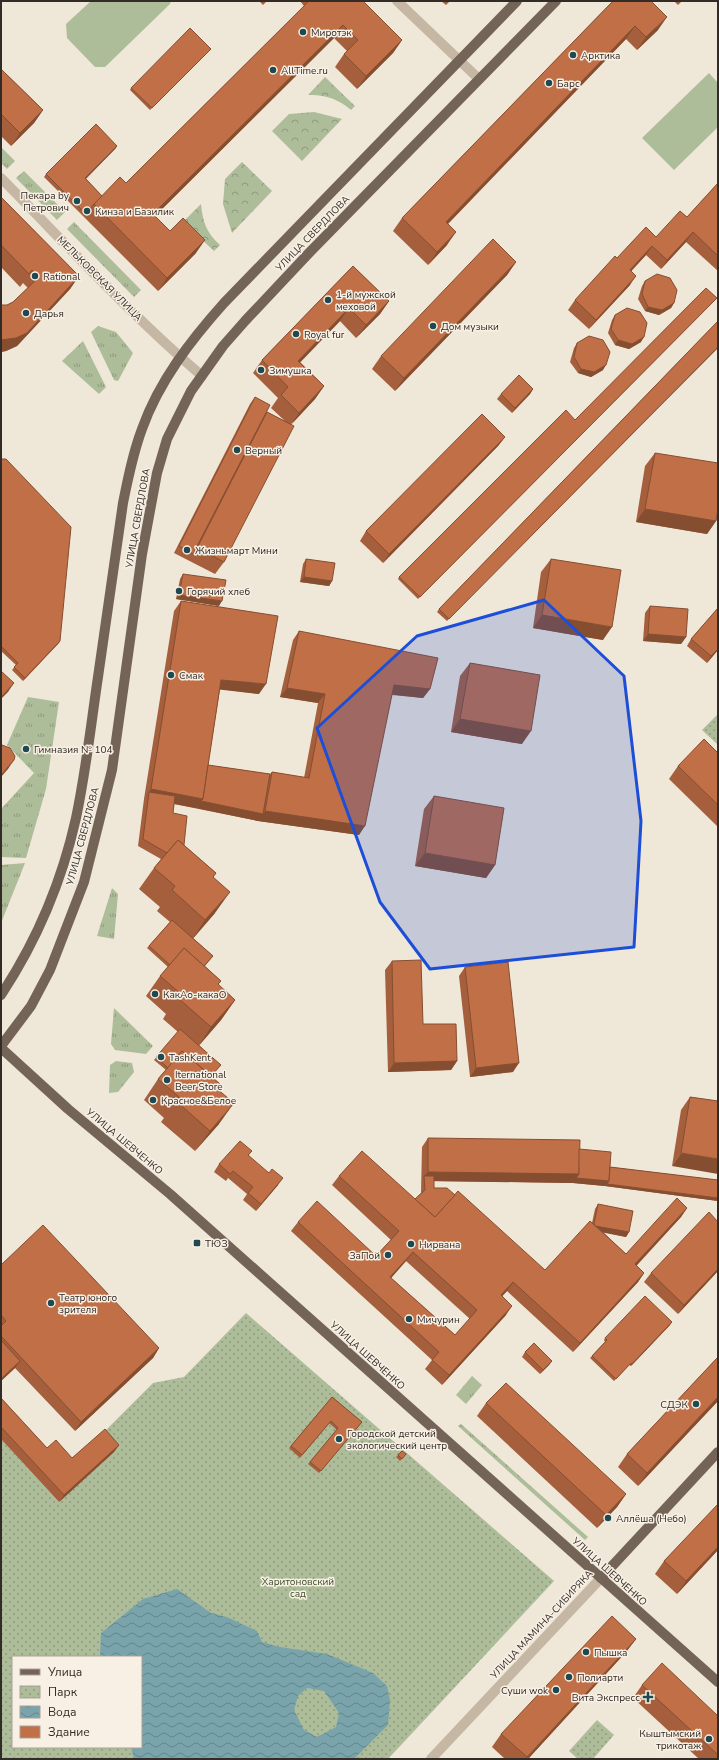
<svg xmlns="http://www.w3.org/2000/svg" width="719" height="1760" viewBox="0 0 719 1760" font-family="'Nunito Sans',sans-serif">
<defs>
<pattern id="grass-tufts" width="24" height="20" patternUnits="userSpaceOnUse"><rect width="24" height="20" fill="#aebd99"/><path d="M3 7l-1-3M5 7V3M7 7l1-3M15 17l-1-3M17 17v-4M19 17l1-3" fill="none" stroke="#8e9a7d"/></pattern>
<pattern id="forest-crowns" width="20" height="18" patternUnits="userSpaceOnUse"><rect width="20" height="18" fill="#aebd99"/><path d="M2 6a3 3 0 1 1 6 0M12 15a3 3 0 1 1 6 0" fill="none" stroke="#8e9a7d"/></pattern>
<pattern id="park-dots" width="8" height="8" patternUnits="userSpaceOnUse"><rect width="8" height="8" fill="#aebd99"/><path d="M2 2h.1M6 6h.1" fill="none" stroke="#8e9a7d" stroke-width="1.8" stroke-linecap="round"/></pattern>
<pattern id="water-waves" width="16" height="10" patternUnits="userSpaceOnUse"><rect width="16" height="10" fill="#79a4ab"/><path d="M0 5q4-4 8 0t8 0" fill="none" stroke="#64868b"/></pattern>
</defs>
<rect width="100%" height="100%" fill="#efe7d8"/>
<g fill="url(#grass-tufts)">
<polygon points="1,147 15,161 7,169 1,163"/>
<polygon points="24,171 65,212 57,220 16,178"/>
<polygon points="74,222 141,290 134,297 67,229"/>
<polygon points="98,326 116,332 133,353 118,381 114,380 91,332"/>
<polygon points="83,341 106,387 99,394 62,361"/>
<polygon points="28,697 59,702 46,789 26,858 1,857 1,809 34,773 7,745"/>
<polygon points="25,863 1,923 1,865"/>
<polygon points="112,888 118,894 114,939 97,936"/>
<polygon points="114,1008 153,1046 146,1054 115,1050 111,1044"/>
<polygon points="116,1061 132,1063 134,1072 118,1092 109,1093 110,1065"/>
<polygon points="472,1376 482,1385 466,1404 456,1395"/>
<polygon points="461,1424 588,1537 585,1540 458,1426"/>
</g>
<g fill="url(#forest-crowns)">
<path d="M325,77L355,106L351,110C339,99 324,94 308,95Z"/>
<polygon points="314,112 342,119 302,161 272,131 289,114"/>
<polygon points="242,162 272,191 232,233 223,204 225,179"/>
<path d="M201,204C203,222 206,232 220,245L214,251L183,222Z"/>
</g>
<g fill="url(#park-dots)" fill-rule="evenodd">
<polygon points="718,714 718,745 702,730"/>
<path d="M246,1313L554,1581L388,1759H1V1439L59,1502L100,1436L153,1383L184,1377ZM13,1657H141V1747H13Z"/>
<polygon points="597,1720 614,1735 593,1759 578,1759 569,1751"/>
</g>
<g fill="#aebd99">
<polygon points="91,1 171,1 170,4 105,67 95,67 67,38 66,24"/>
<polygon points="709,73 718,83 718,127 674,170 642,138"/>
</g>
<path fill="url(#water-waves)" fill-rule="evenodd" d="M177,1589L211,1613L227,1617L257,1631L262,1642L280,1647L327,1654L373,1673L387,1686L390,1700L388,1725L354,1759H134L131,1747H141V1657H100L101,1633L143,1599ZM307,1688L324,1691L339,1713L336,1727L317,1737L304,1730L294,1710L298,1696Z"/>
<g fill="none" stroke-linecap="round" stroke-linejoin="round">
<g stroke="#c6b7a5" stroke-width="10">
<polyline points="397,1 479,79"/>
<path d="M1,178C67,245 131,315 202,376"/>
<polyline points="431,1759 601,1578"/>
</g>
<g stroke="#746457" stroke-width="10">
<path d="M1,995C36,942 62,881 76,818C86,771 91,724 98,677C106,619 115,561 123,503C128,478 133,453 142,429C159,381 191,340 224,303L517,1"/>
<polyline points="1,1046 31,1006 50,970 84,882 112,770 142,554 157,473 167,439 191,391 223,346 245,321 308,254 556,1"/>
<polyline points="1,1048 68,1109 170,1194 718,1682"/>
<polyline points="601,1578 718,1452"/>
</g>
</g>
<g fill="#a55f3c" fill-rule="evenodd">
<polygon points="259,1 267,1 263,5"/>
<polygon points="300,1 363,1 402,40 393,53 357,89 335,67 344,54 347,51 334,38 155,216 170,231 196,253 158,291 44,177 46,174 116,148 86,179 102,196 126,183 304,6"/>
<polygon points="441,1 450,1 446,5"/>
<polygon points="613,1 658,30 637,50 626,39 448,224 447,245 428,265 393,231 402,218"/>
<polygon points="674,1 682,1 678,5"/>
<polygon points="211,49 150,110 130,90 131,88"/>
<polygon points="1,69 43,110 34,123 11,146 1,136"/>
<polygon points="718,183 718,271 686,242 661,269 646,255 631,271 630,285 589,329 568,310 575,300 617,258 656,237 687,217"/>
<polygon points="1,197 79,276 70,289 17,346 6,351 1,352 1,305 7,305 13,302 28,288 23,283 20,287 1,267"/>
<polygon points="516,262 507,275 395,391 372,369 381,356"/>
<polygon points="353,266 389,301 380,314 356,338 340,321 300,362 324,386 315,399 291,424 224,562 215,574 174,553 250,404 255,397 263,418 267,412 285,421 271,408 278,398 253,373 262,360"/>
<polygon points="645,281 674,303 671,308 659,315 645,311 638,299 642,286"/>
<polygon points="715,300 418,599 398,579 399,577 575,420"/>
<polygon points="615,315 641,342 629,349 615,345 608,333 612,320"/>
<polygon points="718,321 447,621 437,612 439,609"/>
<polygon points="577,343 603,370 591,377 578,373 570,362 574,348"/>
<polygon points="533,389 530,394 512,413 497,399 501,394"/>
<polygon points="505,437 498,446 383,563 360,541 366,531"/>
<polygon points="655,453 716,521 707,534 636,522 645,466"/>
<polygon points="1,459 60,641 23,681 12,670 16,665 1,651"/>
<polygon points="306,559 332,581 329,586 300,582 303,564"/>
<polygon points="551,559 603,640 533,628 541,572"/>
<polygon points="183,574 219,606 176,599 180,579"/>
<polygon points="181,601 259,694 220,689 208,765 270,774 272,772 304,778 318,703 280,697 293,640 299,631 430,689 423,698 392,695 359,835 258,821 174,804 173,813 184,845 216,873 213,877 215,913 193,938 213,956 205,966 221,981 218,985 235,1000 221,1020 199,1045 219,1067 211,1076 220,1084 217,1088 219,1124 195,1151 161,1122 164,1118 144,1100 158,1079 166,1070 154,1060 178,1032 163,1019 166,1014 146,996 160,976 168,967 147,948 170,922 157,911 160,907 139,889 154,868 161,859 138,846 144,799 174,611"/>
<polygon points="650,606 686,637 681,644 643,641 645,613"/>
<polygon points="718,608 718,650 707,663 687,646 691,639"/>
<polygon points="470,663 522,744 451,732 460,676"/>
<polygon points="718,753 718,827 669,779 678,766"/>
<polygon points="434,796 495,865 486,878 415,866 424,809"/>
<polygon points="392,961 423,1024 457,1061 451,1070 388,1072 385,970"/>
<polygon points="465,967 513,1072 470,1077 459,976"/>
<polygon points="690,1097 718,1101 672,1166 681,1110"/>
<path d="M428,1138L579,1149L610,1167L718,1180V1201L605,1186L573,1183L434,1181V1188L545,1270L592,1223L595,1209L598,1204L629,1232L626,1237L603,1232L626,1254L687,1208L681,1217L636,1265L644,1273L638,1282L573,1352L507,1291L502,1296L506,1315L442,1385L425,1369L432,1360L291,1231L298,1222L376,1256L391,1240L332,1185L339,1176L415,1199L421,1193L422,1147ZM406,1261L470,1319L455,1335L391,1278Z"/>
<polygon points="252,1151 248,1156 278,1185 256,1211 243,1200 247,1194 228,1178 226,1181 214,1172 219,1164"/>
<polygon points="1,1265 159,1348 153,1358 75,1431 15,1368 1,1381"/>
<polygon points="718,1271 678,1314 644,1282 651,1273"/>
<polygon points="670,1325 631,1366 629,1365 614,1381 590,1358 605,1342 604,1340 605,1338"/>
<polygon points="525,1352 552,1361 549,1365 540,1374 522,1357"/>
<polygon points="718,1357 718,1401 638,1486 618,1467 627,1454"/>
<polygon points="332,1397 362,1422 319,1473 308,1464 337,1430 329,1423 300,1458 289,1448"/>
<polygon points="1,1398 47,1448 72,1458 119,1445 114,1452 59,1502 1,1439"/>
<polygon points="486,1403 626,1494 617,1507 597,1528 477,1416"/>
<polygon points="406,1454 400,1461 396,1457 398,1455"/>
<polygon points="718,1550 677,1594 655,1574 664,1561"/>
<polygon points="636,1639 626,1652 528,1759 505,1759 492,1747 501,1734"/>
<polygon points="642,1685 718,1716 718,1759 699,1759 633,1698"/>
</g>
<g fill="#864e31">
<polygon points="667,17 658,30 637,50 646,37"/>
<polygon points="343,25 334,38 144,227 153,214"/>
<polygon points="635,26 626,39 437,235 446,222"/>
<polygon points="402,40 393,53 357,89 366,76"/>
<polygon points="43,110 34,123 11,146 20,133"/>
<polygon points="117,146 116,148 83,181 85,178"/>
<polygon points="456,232 447,245 428,265 437,252"/>
<polygon points="693,232 686,242 661,269 667,260"/>
<polygon points="205,240 196,253 158,291 167,278"/>
<polygon points="652,246 646,255 624,279 630,270"/>
<polygon points="516,262 507,275 395,391 404,378"/>
<polygon points="79,276 70,289 17,346 6,351 1,352 1,340"/>
<polygon points="636,276 630,285 589,329 596,320"/>
<polygon points="389,301 380,314 356,338 366,325"/>
<polygon points="674,303 671,308 659,315 645,311 648,307"/>
<polygon points="349,308 340,321 289,374 298,361"/>
<polygon points="644,337 641,342 629,349 615,345 618,340"/>
<polygon points="718,347 718,348 447,621 449,619"/>
<polygon points="606,365 603,370 591,377 578,373 581,369"/>
<polygon points="324,386 315,399 290,426 299,413"/>
<polygon points="533,389 530,394 512,413 515,408"/>
<polygon points="505,437 498,446 383,563 389,554"/>
<polygon points="645,509 716,521 707,534 636,522"/>
<polygon points="304,577 332,581 329,586 300,582"/>
<polygon points="179,595 222,601 219,606 176,599"/>
<polygon points="542,615 612,627 603,640 533,628"/>
<polygon points="648,634 686,637 681,644 643,641"/>
<polygon points="60,641 59,643 23,681 25,678"/>
<polygon points="718,649 718,650 707,663 711,656"/>
<polygon points="221,680 266,684 259,694 215,689"/>
<polygon points="14,683 8,692 1,699 1,697"/>
<polygon points="394,685 430,689 423,698 388,694"/>
<polygon points="287,688 325,694 318,703 280,697"/>
<polygon points="460,719 531,731 522,744 451,732"/>
<polygon points="14,760 8,769 1,777 1,775"/>
<polygon points="151,789 203,799 196,808 148,799 149,792"/>
<polygon points="201,801 263,814 265,811 365,826 359,835 258,821 196,808"/>
<polygon points="425,853 495,865 486,878 415,866"/>
<polygon points="230,892 215,913 191,941 205,920"/>
<polygon points="235,1000 221,1020 197,1048 211,1027"/>
<polygon points="457,1061 451,1070 388,1072 394,1063"/>
<polygon points="519,1063 513,1072 470,1077 476,1068"/>
<polygon points="234,1103 219,1124 195,1151 210,1131"/>
<polygon points="681,1153 718,1159 718,1174 672,1166"/>
<polygon points="428,1172 579,1174 609,1181 605,1186 573,1183 425,1181 424,1176"/>
<polygon points="283,1178 278,1185 256,1211 261,1204"/>
<polygon points="607,1184 718,1198 718,1201 605,1186"/>
<polygon points="687,1208 681,1217 629,1274 635,1264"/>
<polygon points="594,1225 629,1232 626,1237 590,1230"/>
<polygon points="413,1252 406,1261 384,1286 390,1277"/>
<polygon points="718,1269 718,1271 678,1314 684,1305"/>
<polygon points="644,1273 638,1282 573,1352 580,1343"/>
<polygon points="513,1282 507,1291 495,1304 501,1295"/>
<polygon points="512,1306 506,1315 442,1385 449,1375"/>
<polygon points="672,1322 670,1325 631,1366 632,1364"/>
<polygon points="159,1348 153,1358 75,1431 81,1422"/>
<polygon points="20,1361 15,1368 1,1381 1,1379"/>
<polygon points="552,1361 549,1365 540,1374 543,1370"/>
<polygon points="718,1397 718,1401 638,1486 647,1473"/>
<polygon points="119,1445 114,1452 59,1502 64,1495"/>
<polygon points="626,1494 617,1507 597,1528 606,1515"/>
<polygon points="718,1547 718,1550 677,1594 686,1581"/>
<polygon points="636,1639 626,1652 528,1759 526,1759"/>
</g>
<g fill="#c06f46" stroke="#864e31" fill-rule="evenodd">
<polygon points="309,1 363,1 402,40 366,76 344,54 358,40 343,25 153,214 170,231 183,218 205,240 167,278 94,204 120,177 126,183"/>
<polygon points="613,1 651,1 667,17 646,37 635,26 446,222 456,232 437,252 402,218"/>
<polygon points="190,28 211,49 152,108 131,88"/>
<polygon points="1,69 43,110 20,133 1,114"/>
<polygon points="96,124 117,146 85,178 102,196 94,204 86,214 46,174"/>
<polygon points="718,183 718,256 693,232 667,260 652,246 630,270 636,276 596,320 575,300 615,256 617,258 646,227 656,237 680,211 687,217"/>
<polygon points="1,197 79,276 27,333 16,338 1,340 1,305 7,305 13,302 39,277 32,270 29,274 1,245"/>
<polygon points="493,239 516,262 404,378 381,356"/>
<polygon points="353,266 389,301 366,325 349,308 298,361 324,386 299,413 281,395 288,387 262,360"/>
<polygon points="657,274 670,278 677,290 674,303 662,310 648,307 642,294 645,281"/>
<polygon points="706,288 717,298 420,597 399,577 566,410 575,420"/>
<polygon points="627,308 640,312 647,323 644,337 632,344 618,340 611,329 615,315"/>
<polygon points="718,321 718,347 449,619 439,609"/>
<polygon points="589,336 603,340 610,352 606,365 594,372 581,369 574,357 577,343"/>
<polygon points="519,375 533,389 515,408 501,394"/>
<polygon points="255,397 270,405 193,554 179,546"/>
<polygon points="267,412 294,426 224,562 197,548"/>
<polygon points="482,414 505,437 389,554 366,531"/>
<polygon points="655,453 718,463 718,509 716,521 645,509"/>
<polygon points="1,459 6,459 71,527 60,641 25,678 14,667 18,663 1,646"/>
<polygon points="306,559 335,563 332,581 304,577"/>
<polygon points="551,559 621,570 612,627 542,615"/>
<polygon points="183,574 226,580 222,601 179,595"/>
<polygon points="181,601 278,616 266,684 221,680 203,799 151,789"/>
<polygon points="650,606 688,609 686,637 648,634"/>
<polygon points="718,608 718,649 711,656 691,639"/>
<polygon points="299,631 438,658 430,689 394,685 365,826 265,811 272,772 309,778 325,694 287,688"/>
<polygon points="470,663 540,675 531,731 460,719"/>
<polygon points="1,671 14,683 1,697"/>
<polygon points="704,739 718,753 718,805 678,766"/>
<polygon points="1,745 2,745 10,748 15,756 14,760 1,775"/>
<polygon points="208,765 270,774 263,814 201,801 203,799"/>
<polygon points="149,792 175,796 173,813 187,816 184,845 178,840 167,853 143,839"/>
<polygon points="434,796 504,808 495,865 425,853"/>
<polygon points="178,840 216,873 213,877 230,892 205,920 172,890 175,886 154,868"/>
<polygon points="172,920 213,956 204,966 184,948 170,965 149,946"/>
<polygon points="184,948 221,981 218,984 235,1000 211,1027 178,998 181,994 160,976"/>
<polygon points="421,960 423,1024 456,1024 457,1061 394,1063 392,961"/>
<polygon points="508,962 519,1063 476,1068 465,967"/>
<polygon points="180,1029 221,1065 211,1076 182,1051 168,1068 156,1057"/>
<polygon points="182,1051 220,1084 216,1088 234,1103 210,1131 176,1101 179,1097 158,1079"/>
<polygon points="690,1097 718,1101 718,1159 681,1153"/>
<polygon points="428,1138 580,1140 579,1174 428,1172"/>
<polygon points="240,1141 252,1151 248,1155 269,1173 272,1169 283,1178 261,1204 248,1193 253,1187 233,1171 230,1174 219,1164"/>
<polygon points="579,1149 611,1152 609,1181 576,1178 579,1174"/>
<path d="M362,1151L435,1217L458,1191L545,1270L590,1221L626,1254L677,1198L687,1208L635,1264L644,1273L580,1343L513,1282L501,1295L512,1306L449,1375L432,1360L439,1352L298,1222L317,1201L376,1256L399,1231L339,1176ZM413,1252L477,1310L455,1335L390,1277Z"/>
<polygon points="610,1167 718,1180 718,1198 607,1184 609,1181"/>
<polygon points="424,1176 434,1176 434,1188 447,1188 455,1195 435,1217 415,1199 425,1190"/>
<polygon points="598,1204 633,1211 629,1232 595,1226 594,1224"/>
<polygon points="709,1212 718,1222 718,1269 684,1305 651,1273"/>
<polygon points="43,1225 159,1348 81,1422 1,1336 1,1326 6,1321 1,1315 1,1265"/>
<polygon points="645,1296 672,1322 632,1364 631,1363 616,1379 592,1356 607,1340 605,1338"/>
<polygon points="1,1340 20,1361 1,1379"/>
<polygon points="534,1343 552,1361 543,1370 525,1352"/>
<polygon points="718,1357 718,1397 647,1473 627,1454"/>
<polygon points="506,1383 626,1494 606,1515 486,1403"/>
<polygon points="332,1397 362,1422 321,1471 310,1462 338,1428 331,1421 302,1455 291,1446"/>
<polygon points="1,1398 47,1448 56,1440 72,1458 105,1429 119,1445 64,1495 1,1427"/>
<polygon points="402,1451 406,1454 402,1459 398,1455"/>
<polygon points="718,1504 718,1547 686,1581 664,1561"/>
<polygon points="612,1616 636,1639 527,1757 501,1734"/>
<polygon points="662,1663 718,1716 718,1755 642,1685"/>
</g>
<path fill="#1d4ed8" fill-opacity="0.2" stroke="#1d4ed8" stroke-width="3" stroke-linejoin="round" d="M544,600L624,676L641,821L634,947L430,969L380,902L317,728L417,636Z"/>
<g fill="#1e4951" stroke="#f8f0e4" stroke-width="1.5">
<circle cx="303" cy="32" r="4"/>
<circle cx="573" cy="55" r="4"/>
<circle cx="273" cy="70" r="4"/>
<circle cx="549" cy="83" r="4"/>
<circle cx="77" cy="201" r="4"/>
<circle cx="87" cy="211" r="4"/>
<circle cx="35" cy="276" r="4"/>
<circle cx="328" cy="300" r="4"/>
<circle cx="26" cy="313" r="4"/>
<circle cx="433" cy="326" r="4"/>
<circle cx="296" cy="334" r="4"/>
<circle cx="261" cy="370" r="4"/>
<circle cx="237" cy="450" r="4"/>
<circle cx="187" cy="550" r="4"/>
<circle cx="179" cy="591" r="4"/>
<circle cx="171" cy="675" r="4"/>
<circle cx="26" cy="749" r="4"/>
<circle cx="155" cy="994" r="4"/>
<circle cx="161" cy="1057" r="4"/>
<circle cx="167" cy="1080" r="4"/>
<circle cx="153" cy="1100" r="4"/>
<rect x="193" y="1239" width="8" height="8" rx="2"/>
<circle cx="411" cy="1244" r="4"/>
<circle cx="388" cy="1255" r="4"/>
<circle cx="51" cy="1303" r="4"/>
<circle cx="409" cy="1319" r="4"/>
<circle cx="696" cy="1404" r="4"/>
<circle cx="339" cy="1439" r="4"/>
<circle cx="608" cy="1518" r="4"/>
<circle cx="586" cy="1652" r="4"/>
<circle cx="569" cy="1677" r="4"/>
<circle cx="556" cy="1690" r="4"/>
<path d="M646 1691h4v4h4v4h-4v4h-4v-4h-4v-4h4z"/>
<circle cx="709" cy="1739" r="4"/>
</g>
<g text-anchor="middle" stroke-width="3" stroke-linejoin="round" paint-order="stroke">
<g font-size="10" fill="#322b26" stroke="#f8f0e4" text-anchor="start">
<text x="311" y="36">Миротэк</text>
<text x="581" y="59">Арктика</text>
<text x="281" y="74">AllTime.ru</text>
<text x="557" y="87">Барс</text>
<text x="69" y="199" text-anchor="end">Пекара by<tspan x="69" dy="12">Петрович</tspan></text>
<text x="95" y="215">Кинза и Базилик</text>
<text x="43" y="280">Rational</text>
<text x="336" y="298">1-й мужской<tspan x="336" dy="12">меховой</tspan></text>
<text x="34" y="317">Дарья</text>
<text x="441" y="330">Дом музыки</text>
<text x="304" y="338">Royal fur</text>
<text x="269" y="374">Зимушка</text>
<text x="245" y="454">Верный</text>
<text x="195" y="554">Жизньмарт Мини</text>
<text x="187" y="595">Горячий хлеб</text>
<text x="179" y="679">Смак</text>
<text x="34" y="753">Гимназия № 104</text>
<text x="163" y="998">КакАо-какаО</text>
<text x="169" y="1061">TashKent</text>
<text x="175" y="1078">Iternational<tspan x="175" dy="12">Beer Store</tspan></text>
<text x="161" y="1104">Красное&amp;Белое</text>
<text x="205" y="1247">ТЮЗ</text>
<text x="419" y="1248">Нирвана</text>
<text x="380" y="1259" text-anchor="end">ЗаПой</text>
<text x="59" y="1301">Театр юного<tspan x="59" dy="12">зрителя</tspan></text>
<text x="417" y="1323">Мичурин</text>
<text x="688" y="1408" text-anchor="end">СДЭК</text>
<text x="347" y="1437">Городской детский<tspan x="347" dy="12">экологический центр</tspan></text>
<text x="616" y="1522">Аллёша (Небо)</text>
<text x="594" y="1656">Пышка</text>
<text x="577" y="1681">Полиарти</text>
<text x="548" y="1694" text-anchor="end">Суши wok</text>
<text x="640" y="1701" text-anchor="end">Вита Экспресс</text>
<text x="701" y="1737" text-anchor="end">Кыштымский<tspan x="701" dy="12">трикотаж</tspan></text>
</g>
<g font-size="10" fill="#322b26" stroke="#f8f0e4">
<text transform="translate(312 233) rotate(-46)" y="4">УЛИЦА СВЕРДЛОВА</text>
<text transform="translate(100 278) rotate(45)" y="4">МЕЛЬКОВСКАЯ УЛИЦА</text>
<text transform="translate(137 518) rotate(-80)" y="4">УЛИЦА СВЕРДЛОВА</text>
<text transform="translate(82 836) rotate(-75)" y="4">УЛИЦА СВЕРДЛОВА</text>
<text transform="translate(125 1141) rotate(40)" y="4">УЛИЦА ШЕВЧЕНКО</text>
<text transform="translate(368 1355) rotate(42)" y="4">УЛИЦА ШЕВЧЕНКО</text>
<text transform="translate(610 1571) rotate(42)" y="4">УЛИЦА ШЕВЧЕНКО</text>
<text transform="translate(541 1624) rotate(-47)" y="4">УЛИЦА МАМИНА-СИБИРЯКА</text>
</g>
<g font-size="10" fill="#3e4f2b" stroke="#f8f0e4">
<text x="298" y="1585">Харитоновский<tspan x="298" dy="12">сад</tspan></text>
</g>
</g>
<rect width="719" height="1760" fill="none" stroke="#322b26" stroke-width="4"/>
<rect x="12" y="1656" width="130" height="92" fill="#f8f0e4" stroke="#a9a198"/>
<rect x="20" y="1669" width="20" height="6" fill="#746457" stroke="#a9a198"/>
<text x="48" y="1676" font-size="12" fill="#322b26">Улица</text>
<rect x="20" y="1686" width="20" height="12" fill="url(#park-dots)" stroke="#a9a198"/>
<text x="48" y="1696" font-size="12" fill="#322b26">Парк</text>
<rect x="20" y="1706" width="20" height="12" fill="url(#water-waves)" stroke="#a9a198"/>
<text x="48" y="1716" font-size="12" fill="#322b26">Вода</text>
<rect x="20" y="1726" width="20" height="12" fill="#c06f46" stroke="#a9a198"/>
<text x="48" y="1736" font-size="12" fill="#322b26">Здание</text>
</svg>
